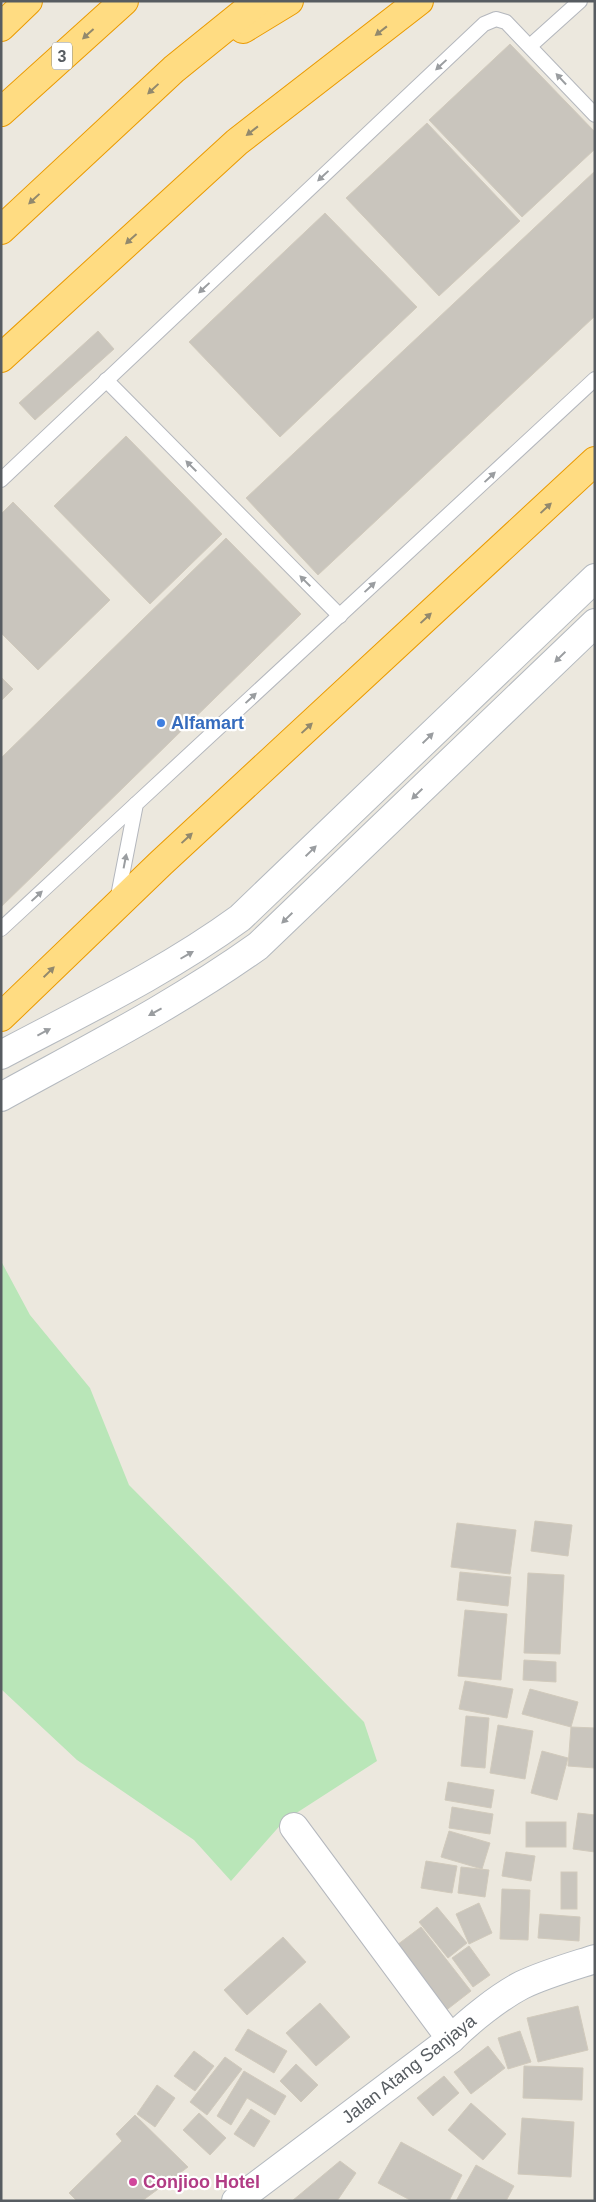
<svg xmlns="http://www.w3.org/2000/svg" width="596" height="2202" viewBox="0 0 596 2202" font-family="Arial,sans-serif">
<rect width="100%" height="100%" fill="#ece8de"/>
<polygon fill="#b9e6b8" points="1,1261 30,1315 90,1388 129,1485 364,1722 377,1761 284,1821 231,1881 194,1840 77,1760 1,1689"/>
<g fill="#c9c5bd" stroke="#d1cabc">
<polygon points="510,44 595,132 595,149 522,217 429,120"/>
<polygon points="427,123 520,221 439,296 346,198"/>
<polygon points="595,171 595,316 318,575 246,498"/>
<polygon points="325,213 417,307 280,437 189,342"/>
<polygon points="98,331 114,349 35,420 19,403"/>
<polygon points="126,436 222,534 150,604 54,506"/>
<polygon points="13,502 110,600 38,670 1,633 1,514"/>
<polygon points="226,538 301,614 1,907 1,758"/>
<polygon points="1,677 13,689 1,701"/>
<polygon points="535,1521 572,1525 568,1556 531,1551"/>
<polygon points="457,1523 516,1530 510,1574 451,1567"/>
<polygon points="460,1572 511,1577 508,1606 457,1600"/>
<polygon points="528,1573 564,1575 560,1654 524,1653"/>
<polygon points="465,1610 507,1614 501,1680 458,1676"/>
<polygon points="524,1660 556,1662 556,1682 523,1680"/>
<polygon points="465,1681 513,1689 507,1718 459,1709"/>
<polygon points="530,1689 578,1702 571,1727 522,1714"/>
<polygon points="466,1716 489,1718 485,1768 461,1766"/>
<polygon points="498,1725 533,1731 525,1779 490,1773"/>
<polygon points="571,1727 595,1728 595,1768 568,1766"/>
<polygon points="542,1751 568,1758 557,1800 531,1793"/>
<polygon points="448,1782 494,1790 491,1808 445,1800"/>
<polygon points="452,1807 493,1814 490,1834 449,1828"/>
<polygon points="578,1813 595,1815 595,1852 573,1849"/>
<rect x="526" y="1822" width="40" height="25"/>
<polygon points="449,1831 490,1843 482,1869 441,1857"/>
<polygon points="506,1852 535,1856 531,1881 502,1876"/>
<polygon points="426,1861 457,1866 452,1893 421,1888"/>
<polygon points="461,1867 489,1870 485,1897 458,1893"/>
<rect x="561" y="1872" width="16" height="37"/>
<polygon points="502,1889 530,1890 528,1940 500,1939"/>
<polygon points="479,1903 492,1933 469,1944 456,1914"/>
<polygon points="437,1907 467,1943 448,1958 419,1922"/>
<polygon points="540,1914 580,1917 579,1941 538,1938"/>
<polygon points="421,1927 471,1991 440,2015 389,1951"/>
<polygon points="283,1937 306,1962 247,2015 224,1990"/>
<polygon points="469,1946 490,1975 473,1987 452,1958"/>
<polygon points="320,2003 350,2037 316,2066 286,2033"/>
<polygon points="578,2006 588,2050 538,2062 527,2018"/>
<polygon points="248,2029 287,2051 274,2073 235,2050"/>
<polygon points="520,2031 531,2062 508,2069 498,2038"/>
<polygon points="488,2046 505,2068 471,2094 454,2072"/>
<polygon points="194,2051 214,2066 195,2091 174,2076"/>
<polygon points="225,2057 242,2069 207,2115 190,2102"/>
<polygon points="296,2064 318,2085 301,2102 280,2081"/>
<polygon points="524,2066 583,2068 582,2100 523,2098"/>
<polygon points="244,2071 286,2096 275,2115 247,2098 231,2125 217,2116"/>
<polygon points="444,2076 459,2093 433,2116 417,2098"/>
<polygon points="157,2085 175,2098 155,2127 137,2114"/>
<polygon points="471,2103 506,2134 483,2160 448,2130"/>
<polygon points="251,2109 270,2121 254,2147 234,2134"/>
<polygon points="199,2113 226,2138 210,2155 183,2130"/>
<polygon points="135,2115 188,2167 142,2201 77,2201 69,2193 122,2141 116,2134"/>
<polygon points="522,2118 574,2122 571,2177 518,2174"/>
<polygon points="401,2142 462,2175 449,2201 412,2201 378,2183"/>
<polygon points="340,2161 356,2173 337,2201 292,2201"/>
<polygon points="476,2165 514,2186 506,2201 456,2201"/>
</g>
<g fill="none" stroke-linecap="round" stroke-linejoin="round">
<g stroke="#b4b7bd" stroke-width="16">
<g id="lane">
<polyline points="530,46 580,1"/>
<polyline points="106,380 340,616"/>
<polyline points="1,480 484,24 496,19 506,22 595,115"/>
<polyline points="117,901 136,804 595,379"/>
<polyline points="1,929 136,804"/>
</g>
</g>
<g stroke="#b4b7bd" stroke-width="30">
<polyline id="street" points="294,1827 451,2039"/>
</g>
<g stroke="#b4b9bf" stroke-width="30">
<g id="secondary">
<path d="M1,1055C82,1012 166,972 240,918L595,578"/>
<path d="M1,1097C88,1049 177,1004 258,946L595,623"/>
<path d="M236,2201L451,2039C469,2021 499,1997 522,1985C545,1974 570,1967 595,1959"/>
</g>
</g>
<g stroke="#ea9a00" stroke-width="30">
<g id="highway">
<polyline points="1,27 28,1"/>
<polyline points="243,29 289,1"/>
<polyline points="1,112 124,1"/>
<polyline points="1,230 174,69 258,1"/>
<polyline points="1,358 237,142 419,1"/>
<polyline points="1,1017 161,863 595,461"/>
</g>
</g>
<use href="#lane" stroke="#fff" stroke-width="14"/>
<use href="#street" stroke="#fff" stroke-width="28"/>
<use href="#secondary" stroke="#fff" stroke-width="28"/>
<use href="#highway" stroke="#ffdc82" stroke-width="28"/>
</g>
<defs><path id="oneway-solid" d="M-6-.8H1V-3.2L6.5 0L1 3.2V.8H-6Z" transform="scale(1.25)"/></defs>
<g fill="#92896d">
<use href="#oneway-solid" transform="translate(381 31) rotate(142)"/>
<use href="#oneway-solid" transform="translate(88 34) rotate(138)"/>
<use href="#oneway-solid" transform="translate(153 89) rotate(137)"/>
<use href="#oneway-solid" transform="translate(252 131) rotate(142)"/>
<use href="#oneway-solid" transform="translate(34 199) rotate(137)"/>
<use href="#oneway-solid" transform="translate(131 239) rotate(138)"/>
<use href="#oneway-solid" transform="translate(546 508) rotate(-43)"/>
<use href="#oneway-solid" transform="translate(426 618) rotate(-43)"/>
<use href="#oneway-solid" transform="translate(307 728) rotate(-43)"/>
<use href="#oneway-solid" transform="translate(187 838) rotate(-43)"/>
<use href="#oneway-solid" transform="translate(49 972) rotate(-44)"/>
</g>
<g fill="#9a9da0">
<use href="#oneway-solid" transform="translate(441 65) rotate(137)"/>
<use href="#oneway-solid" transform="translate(561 79) rotate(-133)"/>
<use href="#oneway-solid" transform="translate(323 176) rotate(137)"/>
<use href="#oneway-solid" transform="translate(204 288) rotate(137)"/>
<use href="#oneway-solid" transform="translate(191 466) rotate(-135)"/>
<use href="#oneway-solid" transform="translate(490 477) rotate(-43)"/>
<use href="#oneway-solid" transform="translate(305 581) rotate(-135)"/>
<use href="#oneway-solid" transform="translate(370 587) rotate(-43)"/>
<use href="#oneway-solid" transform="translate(560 657) rotate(136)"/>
<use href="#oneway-solid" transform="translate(251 698) rotate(-43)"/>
<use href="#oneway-solid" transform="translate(428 738) rotate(-44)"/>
<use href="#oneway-solid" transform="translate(417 794) rotate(136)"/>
<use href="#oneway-solid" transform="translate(311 851) rotate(-44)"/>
<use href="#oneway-solid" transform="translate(125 861) rotate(-79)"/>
<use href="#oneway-solid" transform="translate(37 896) rotate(-43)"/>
<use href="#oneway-solid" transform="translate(287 918) rotate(136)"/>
<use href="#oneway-solid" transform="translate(187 955) rotate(-30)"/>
<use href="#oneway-solid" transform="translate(155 1012) rotate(151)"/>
<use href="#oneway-solid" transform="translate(44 1032) rotate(-28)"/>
</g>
<circle fill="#3f7fe0" stroke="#fff" stroke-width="2" cx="161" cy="723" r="5"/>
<circle fill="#d1479c" stroke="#fff" stroke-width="2" cx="133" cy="2182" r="5"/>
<g text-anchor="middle" stroke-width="4.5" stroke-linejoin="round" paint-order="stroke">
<rect fill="#fff" stroke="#898d90" stroke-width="1" x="52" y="42.5" width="20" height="27" rx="4"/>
<g font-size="16" font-weight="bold" fill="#575c61">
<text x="62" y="62">3</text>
</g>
<g font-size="18" font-weight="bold" fill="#366cbe" stroke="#fff" text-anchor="start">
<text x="171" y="729">Alfamart</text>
</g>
<g font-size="18" fill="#575c61" stroke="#fff">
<text transform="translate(409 2069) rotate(-38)" y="6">Jalan Atang Sanjaya</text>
</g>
<g font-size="18" font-weight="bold" fill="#b23c85" stroke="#fff" text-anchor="start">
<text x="143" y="2188">Conjioo Hotel</text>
</g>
</g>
<rect width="596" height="2202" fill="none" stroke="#575c61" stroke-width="5"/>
</svg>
